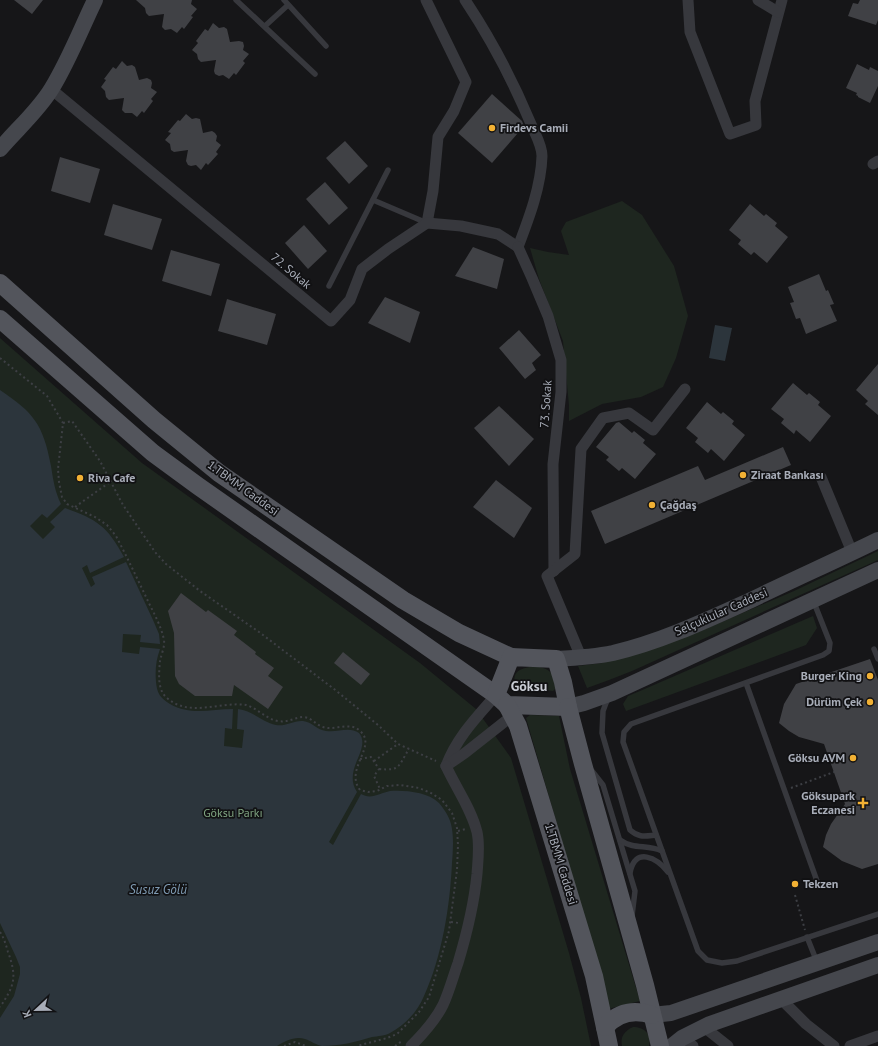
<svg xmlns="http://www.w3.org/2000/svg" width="878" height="1046" viewBox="0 0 878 1046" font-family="'PT Sans',sans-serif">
<rect width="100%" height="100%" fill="#161618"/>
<g fill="#1e261f">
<polygon points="622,201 642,215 674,266 688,316 676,358 663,387 641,397 602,404 569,421 569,406 563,341 539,279 530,248 548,252 569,255 561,231 566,222"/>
<polygon points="0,338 142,463 420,663 476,709 511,758 569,953 581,998 591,1046 0,1046"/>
<polygon points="878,551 878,560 632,671 609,680 587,688 578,666 602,663 696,633 794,591"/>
<polygon points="813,616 817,628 806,645 626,711 623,704 628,696 640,691"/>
<path d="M535,666C549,668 554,673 557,687L553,691L516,686C510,670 523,668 535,666Z"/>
<polygon points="530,715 559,716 570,769 640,1001 608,1009 569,865 526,718"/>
<path d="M633,1027C644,1027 652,1034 649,1046H622C620,1037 624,1031 633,1027Z"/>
</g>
<g fill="#2c353c">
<polygon points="715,325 732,328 725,361 709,358"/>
<path d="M0,390C34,413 43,424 51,466C53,479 55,492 61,504L47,518L42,514L30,526L43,539L55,527L50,522L65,508C98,520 107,526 124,557L90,573L87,565L82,568L91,587L95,584L92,577L126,562L153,620L159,634L160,644L140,642L141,635L123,634L122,652L139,654L140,647L160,649C156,660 155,670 156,682C157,693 160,698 170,704C191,716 211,709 233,709L232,729L225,728L224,746L242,748L244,730L237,729L238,709C253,711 262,722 276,725C285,727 294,720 303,721C312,722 317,730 326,731C337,733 349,726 359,733C372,749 342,769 357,792L329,842L333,845L361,794C371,800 380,793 390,791C405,790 428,792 439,803C444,809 449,816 451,824C454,836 453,850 452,863C450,906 442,957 424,996C418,1011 405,1025 390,1033C385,1036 378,1036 372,1037C356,1042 339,1046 322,1046C316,1045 311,1041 305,1039C295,1036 285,1041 277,1046H0V1018L14,996L20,974V967L16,957L0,923Z"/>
</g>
<g fill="#404145">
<polygon points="14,0 43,0 32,14"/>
<polygon points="136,0 192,0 191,4 197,9 191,16 193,17 184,29 182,27 177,33 171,29 165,30 162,27 164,14 149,16 146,13 145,8"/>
<polygon points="860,0 878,0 878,20 876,25 848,16 853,3 858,4"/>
<polygon points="213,23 219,28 224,27 227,29 230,42 239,41 243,42 244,46 243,50 249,54 243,61 245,63 236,75 234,73 229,79 223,75 219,76 215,74 214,71 216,60 201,62 198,59 197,54 192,50 198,43 196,41 205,29 208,31"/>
<polygon points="122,61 127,66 132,65 135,67 139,80 147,78 151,80 152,83 151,88 157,92 151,99 153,101 144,113 142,111 137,117 132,113 125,113 122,110 124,98 109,100 106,97 105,91 101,87 106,80 104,79 113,67 116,69"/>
<polygon points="857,64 869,70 870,67 878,71 878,86 870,103 858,97 858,96 856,95 857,93 846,88"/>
<polygon points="492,94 522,121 524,126 492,163 458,133"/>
<polygon points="186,114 192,119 196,118 200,119 203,133 212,131 215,133 217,136 216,141 221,145 216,152 218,154 208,165 206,163 201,170 196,165 191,166 188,165 186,161 188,150 174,152 171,150 170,144 165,140 171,133 168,132 178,120 180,121"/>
<polygon points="345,141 368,166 349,184 326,158"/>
<polygon points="60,157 100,169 90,203 51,191"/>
<polygon points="325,182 348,208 329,225 306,199"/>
<polygon points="113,204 162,219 152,250 104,235"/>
<polygon points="750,204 764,216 766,214 777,223 775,226 788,237 767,263 754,252 751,255 738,244 741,240 729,230"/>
<polygon points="304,225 327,251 308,269 285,243"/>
<polygon points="473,247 504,259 497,289 455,276"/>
<polygon points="171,250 220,264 211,296 162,281"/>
<polygon points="819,274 826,291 828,290 834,304 830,305 837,321 806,334 800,318 796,319 790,303 794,302 788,287"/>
<polygon points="385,297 420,312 410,343 368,323"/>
<polygon points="227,299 276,314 267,345 218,331"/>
<polygon points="519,330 541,355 532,363 536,370 525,379 499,348"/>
<polygon points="878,364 878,415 865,404 868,401 856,390"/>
<polygon points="793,383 807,395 809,393 820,402 818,405 831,416 810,442 796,430 794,434 781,423 784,419 771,409"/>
<polygon points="707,402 721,414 723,412 734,421 732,424 745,435 724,461 711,449 708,453 695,442 698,438 686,428"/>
<polygon points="499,406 534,439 509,466 474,428"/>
<polygon points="619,422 632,433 634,431 645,440 643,443 656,454 635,479 622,468 619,471 606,460 609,457 596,447 616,423"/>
<polygon points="783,447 791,465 605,544 591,511 698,466 705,480"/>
<polygon points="496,480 532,508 514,538 473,507"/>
<polygon points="181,593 206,612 208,610 237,631 234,635 256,652 255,654 274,668 268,676 283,687 268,709 234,685 232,696 195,696 179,684 175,676 174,633 168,611"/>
<polygon points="343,652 370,674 361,685 334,663"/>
<polygon points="870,659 878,680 878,864 862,869 842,861 823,847 826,835 831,824 845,804 824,744 799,737 789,731 779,723 784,704 796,684"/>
</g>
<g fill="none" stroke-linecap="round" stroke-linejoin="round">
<g stroke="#3d3f44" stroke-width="2" stroke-dasharray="2 3" stroke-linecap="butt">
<path d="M0,358L47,396L63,423L58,469L59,482L62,497L67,504L95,517L107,525L116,536C127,557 137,578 147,599C153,612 161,625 164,640C165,647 161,655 160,661C159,673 157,690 167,698C190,718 220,701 246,705C257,708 266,719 278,721C288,723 295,717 304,717C312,718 316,725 323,727C335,731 350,721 360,731C378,746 344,769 360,790L368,792L377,791L387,786L400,785L419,788L431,793L442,800L452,813L457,828L458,845L457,870L449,931L429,997L419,1012L397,1034L387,1038L357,1046"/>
<polyline points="63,423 72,421 100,461 123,505 155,552 166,564 200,591 259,632 334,689 378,725 398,744 436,761"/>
<polyline points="75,507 110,482"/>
<polyline points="360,759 371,757 379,769 374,776 380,789"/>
<polyline points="374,761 398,744"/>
<path d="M379,769C401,771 398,766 409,749"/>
<polyline points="791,788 834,772"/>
<polyline points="458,831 466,829"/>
<polyline points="795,895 805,930"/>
<polyline points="451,922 459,923"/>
<path d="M0,932C4,938 6,945 8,952C17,977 15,985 0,1007"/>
<polyline points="284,1046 295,1042 306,1046"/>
<polyline points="395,1046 402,1041"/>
</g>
<g stroke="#37383d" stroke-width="5.5">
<polyline points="236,0 315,74"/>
<polyline points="284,0 326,46"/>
<polyline points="265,26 288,5"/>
<polyline points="373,200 427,223"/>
<polyline points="329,286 388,170"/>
<polyline points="813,600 830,643 829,651 823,655 631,724 624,732 623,742 698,951 707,960 722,963 737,961 878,914"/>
<polyline points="874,649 878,659"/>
<polyline points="746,683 817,881"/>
<path d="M609,697L606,703L603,711L602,733L630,830C639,838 645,836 656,835"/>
<polyline points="592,771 603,785 635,891 632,916"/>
<path d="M620,840C634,850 647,844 662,851"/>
<path d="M630,873C635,846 657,858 668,872"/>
<polyline points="807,937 817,962"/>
</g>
<g stroke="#37383d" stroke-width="11">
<polyline points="426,0 466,82 454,111 438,137 433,191 427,223"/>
<path d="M465,0C491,39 513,81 531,124C535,134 542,145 542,156C541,187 529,218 518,247"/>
<polyline points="688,0 690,32 730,134 756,125 755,101 782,0"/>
<polyline points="758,0 778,12"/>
<polyline points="51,89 331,321 350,300 362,269 388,249 427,223 461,226 498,234 518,247"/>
<polyline points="873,164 878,161"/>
<polyline points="518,247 532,278 548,316 561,360 561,392 553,464 554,571"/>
<polyline points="821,477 852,552"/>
<polyline points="581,657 547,576 575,554 581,449 603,418 629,413 653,430 685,389"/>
<path d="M446,766C457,737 476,718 496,695"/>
<polyline points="446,766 465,753 513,715"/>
<polyline points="781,999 806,1024 834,1046"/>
<polyline points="704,1027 728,1046"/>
<polyline points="682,1038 693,1046"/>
<path d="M411,1046C423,1034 435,1021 443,1005C449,992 453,977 458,963C467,933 474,905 477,874C478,860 480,845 477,832C471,808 456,788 446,766"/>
<polyline points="850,1046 878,1036"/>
</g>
<g stroke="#45474d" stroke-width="16">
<path d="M0,149C17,129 39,110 52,88C69,60 81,29 95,0"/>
<path d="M556,659C575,658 594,657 613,653C660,642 705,621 749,601C792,580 835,561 878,540"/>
<polyline points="568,707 584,703 612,693 878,570"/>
<polyline points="652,1015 671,1013 878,942"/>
<polyline points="672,1046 682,1038 710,1024 878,965"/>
</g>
<g stroke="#53555c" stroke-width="18">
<polyline points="0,283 154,420 219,473 403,600 459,633 511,657"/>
<polyline points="0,319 153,453 198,486 496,695"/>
<polygon points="511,657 556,659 563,682 568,707 507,705 496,695"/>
<polyline points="507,705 518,726 594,976 609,1046"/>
<polyline points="568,707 583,764 645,985 660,1046"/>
<path d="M605,1027C618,1012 634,1009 652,1015"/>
</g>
</g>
<g fill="#f2b134" stroke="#111113" stroke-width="1.5">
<circle cx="492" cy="128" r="4"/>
<circle cx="743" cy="475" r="4"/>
<circle cx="80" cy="478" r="4"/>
<circle cx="652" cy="505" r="4"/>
<circle cx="870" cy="676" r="4"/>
<circle cx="870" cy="702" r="4"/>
<circle cx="853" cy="758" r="4"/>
<path d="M861 797h4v4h4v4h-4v4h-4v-4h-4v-4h4z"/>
<circle cx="795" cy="884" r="4"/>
</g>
<g text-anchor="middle" stroke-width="3.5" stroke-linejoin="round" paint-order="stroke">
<g font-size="12" font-weight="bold" fill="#a8adb8" stroke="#111113" text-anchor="start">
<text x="500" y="132">Firdevs Camii</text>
<text x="751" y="479">Ziraat Bankası</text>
<text x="88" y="482">Riva Cafe</text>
<text x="660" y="509">Çağdaş</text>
<text x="862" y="680" text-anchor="end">Burger King</text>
<text x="862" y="706" text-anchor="end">Dürüm Çek</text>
<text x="845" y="762" text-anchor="end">Göksu AVM</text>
<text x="855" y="800" text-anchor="end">Göksupark<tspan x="855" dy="14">Eczanesi</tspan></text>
<text x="803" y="888">Tekzen</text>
</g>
<g font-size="12" fill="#a8adb8" stroke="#111113">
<text transform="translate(291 271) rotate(40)" y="4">72. Sokak</text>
<text transform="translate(546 404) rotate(-86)" y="4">73. Sokak</text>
<text transform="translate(243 488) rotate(36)" y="4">1.TBMM Caddesi</text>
<text transform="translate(721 612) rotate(-24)" y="4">Selçuklular Caddesi</text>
<text transform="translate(561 864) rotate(73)" y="4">1.TBMM Caddesi</text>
</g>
<g font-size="12" fill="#7fa381" stroke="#111113">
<text x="233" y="817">Göksu Parkı</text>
</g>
<g font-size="13" font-style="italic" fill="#7f9bb3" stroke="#111113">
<text x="158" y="894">Susuz Gölü</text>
</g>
<g font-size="14" font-weight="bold" fill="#c9ccd4" stroke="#111113">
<text x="529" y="691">Göksu</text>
</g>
</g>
<g transform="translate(36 1010) rotate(248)" stroke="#111113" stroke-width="3" paint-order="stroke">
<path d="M0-3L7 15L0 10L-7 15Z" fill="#a8adb8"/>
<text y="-6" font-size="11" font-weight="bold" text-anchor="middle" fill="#a8adb8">K</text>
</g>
</svg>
